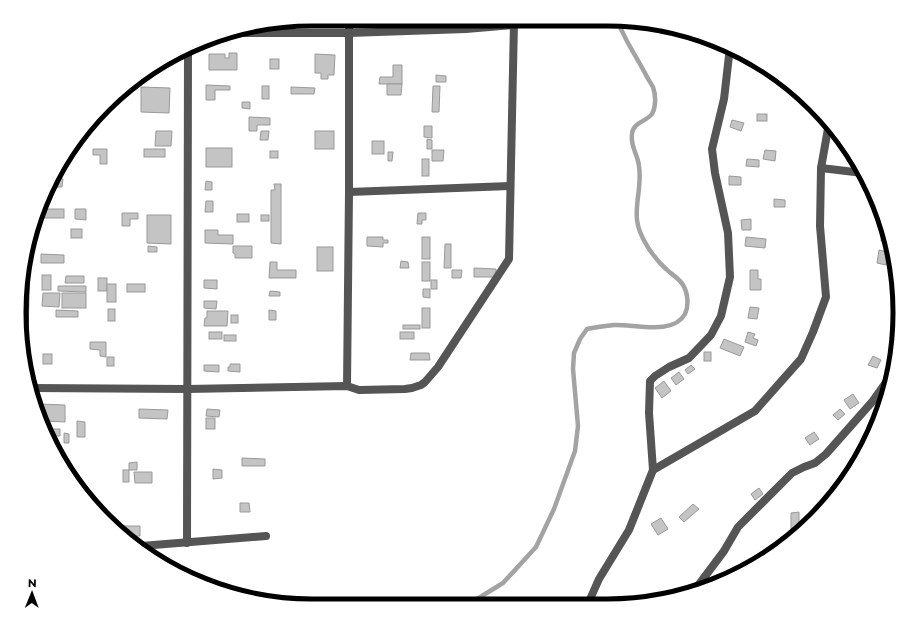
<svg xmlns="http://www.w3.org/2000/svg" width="919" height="625" viewBox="0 0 919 625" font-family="Montserrat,sans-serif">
<rect width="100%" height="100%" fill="#fff"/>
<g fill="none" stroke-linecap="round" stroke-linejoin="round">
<path stroke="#a3a3a3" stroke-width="4.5" d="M469,604L503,583L536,547L554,509L575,451L578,426L573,369L574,353L580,339L587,329C596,327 605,326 614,325C634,324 673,336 685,314C689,306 688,293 683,285C680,279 671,274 666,269C653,257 639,237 637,220C635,203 642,185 639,166C638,155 630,146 632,134C633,122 646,122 652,114C656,107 656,95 653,87C651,84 649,80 647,77C641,65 634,54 628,43C624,36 622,30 618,24"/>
</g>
<g fill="#c4c4c4" stroke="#999">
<polygon points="229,53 237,53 237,70 209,70 209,54 225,54 225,58 229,58"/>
<polygon points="315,54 335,55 334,75 328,75 328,79 321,79 321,73 315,73"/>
<rect x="270" y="59" width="9" height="10"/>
<polygon points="393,65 402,65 402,84 379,84 380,77 393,77"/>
<polygon points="436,75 446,76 446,82 436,82"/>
<polygon points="387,84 402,84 401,95 387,95"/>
<polygon points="206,85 230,86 230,90 215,90 215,100 206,100"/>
<rect x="262" y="86" width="7" height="13"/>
<polygon points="433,86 440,86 439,112 432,112"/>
<polygon points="141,87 170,88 169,113 141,112"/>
<polygon points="291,87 315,88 314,94 291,94"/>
<polygon points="242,102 250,102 250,109 242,108"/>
<rect x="757" y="114" width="10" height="7"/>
<polygon points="249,117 270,118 270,125 257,125 257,131 249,131"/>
<polygon points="732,120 744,123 741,131 730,127"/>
<polygon points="424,126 432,126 432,138 424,137"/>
<polygon points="156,131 172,131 171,146 155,146"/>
<polygon points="261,131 269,131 268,140 260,140"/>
<rect x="315" y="131" width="19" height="18"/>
<polygon points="427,139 432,140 432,149 427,149"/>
<rect x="372" y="141" width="12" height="13"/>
<rect x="206" y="148" width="26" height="19"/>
<polygon points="93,149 107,149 107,164 100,164 100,155 93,155"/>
<rect x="144" y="149" width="21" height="8"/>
<polygon points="432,150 444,150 443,161 432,161"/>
<polygon points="765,150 776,151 775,161 763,159"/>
<rect x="270" y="151" width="8" height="7"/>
<polygon points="388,152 393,152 392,161 388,161"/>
<rect x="422" y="159" width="7" height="17"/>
<polygon points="747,159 759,160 759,167 746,166"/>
<polygon points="729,176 741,177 741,185 729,185"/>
<polygon points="54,179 63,179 62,187 53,187 53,194 45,194"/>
<polygon points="206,181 212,182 212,190 205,190"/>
<polygon points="274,184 281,184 281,244 271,243 271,190 275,190"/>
<polygon points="774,199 785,200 785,207 774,207"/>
<polygon points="206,201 213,201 213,212 205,212"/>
<rect x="43" y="209" width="21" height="9"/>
<polygon points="75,209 86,209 86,220 75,219"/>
<polygon points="122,213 138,213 138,219 130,219 130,226 122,226"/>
<polygon points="418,213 426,213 426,220 422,220 422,224 417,224"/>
<rect x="237" y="214" width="12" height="8"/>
<polygon points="147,215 171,215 171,244 147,243"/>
<rect x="261" y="215" width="8" height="6"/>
<polygon points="751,219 751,230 742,230 741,220"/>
<rect x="71" y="229" width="11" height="9"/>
<polygon points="882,229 886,229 890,241 881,241"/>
<polygon points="205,230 218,230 218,235 233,235 233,244 205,243"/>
<polygon points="367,237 383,237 383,240 388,240 388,243 383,243 383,247 367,246"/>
<rect x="422" y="237" width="8" height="22"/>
<polygon points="746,237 766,239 765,248 745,246"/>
<polygon points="445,244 451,244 451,268 444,268"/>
<polygon points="148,246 157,247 157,252 148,252"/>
<polygon points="233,246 252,246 252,258 235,258 235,254 233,253"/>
<rect x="317" y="247" width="16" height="24"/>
<polygon points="879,250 888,252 886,265 877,263"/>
<polygon points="41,254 64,255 64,263 41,263"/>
<polygon points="401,261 408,262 409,268 400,268"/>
<polygon points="270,262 277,262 277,270 296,270 296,278 269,278"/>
<rect x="422" y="262" width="8" height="19"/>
<polygon points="474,268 496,269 496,277 474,277"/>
<polygon points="452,270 462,270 461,278 452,278"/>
<polygon points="750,270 758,270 758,279 761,279 761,290 750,290"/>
<rect x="42" y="275" width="9" height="15"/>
<polygon points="66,276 84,276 84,283 65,283"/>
<rect x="98" y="278" width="9" height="13"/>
<polygon points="204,280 217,280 217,289 204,288"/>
<rect x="431" y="280" width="6" height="9"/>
<rect x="107" y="284" width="9" height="18"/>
<rect x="127" y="284" width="18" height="8"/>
<polygon points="58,286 86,286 86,292 58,291"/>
<polygon points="423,289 430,289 430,298 423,297"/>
<polygon points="270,291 280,292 280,296 269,296"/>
<polygon points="43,293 60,293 59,307 42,306"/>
<rect x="62" y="293" width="24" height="15"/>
<polygon points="204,301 217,301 216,309 204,308"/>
<polygon points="750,307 759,308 757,319 748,318"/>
<rect x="422" y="308" width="8" height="20"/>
<rect x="108" y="309" width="7" height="12"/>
<polygon points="56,310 78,311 78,317 56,317"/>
<polygon points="269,310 276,311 276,320 269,320"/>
<polygon points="207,311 228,311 227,326 204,326 205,318 207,318"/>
<rect x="231" y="315" width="7" height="8"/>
<rect x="403" y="325" width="17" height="4"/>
<rect x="209" y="332" width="13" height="7"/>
<rect x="400" y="332" width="14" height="7"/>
<polygon points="748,332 755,334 753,338 758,340 756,346 745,342"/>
<rect x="224" y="335" width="12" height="6"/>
<polygon points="724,339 744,347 740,356 720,348"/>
<polygon points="90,342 106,342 106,357 100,356 100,350 90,349"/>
<rect x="704" y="352" width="7" height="9"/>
<polygon points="411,353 429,353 430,360 410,360"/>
<rect x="43" y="354" width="9" height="10"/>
<polygon points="873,356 881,360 877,368 868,365"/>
<rect x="107" y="357" width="7" height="9"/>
<polygon points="230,364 240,364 240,372 228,371 228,367 230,367"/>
<polygon points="204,365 219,365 219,372 204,371"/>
<polygon points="691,365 695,369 688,374 685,370"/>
<polygon points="679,372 684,379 676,385 671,378"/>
<polygon points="664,381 671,391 662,398 655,388"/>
<polygon points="853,394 859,403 850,409 844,400"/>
<polygon points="39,404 65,405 65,422 44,421 39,408"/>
<polygon points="139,409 168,410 167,419 139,418"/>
<polygon points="207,409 220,410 219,417 206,416"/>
<polygon points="840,409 845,414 838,420 833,415"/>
<rect x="206" y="418" width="9" height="11"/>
<polygon points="77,421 85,422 85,437 77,437"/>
<polygon points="47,429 60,429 60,436 51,436 50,439"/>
<polygon points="814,432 819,439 810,445 805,438"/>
<polygon points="64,433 69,434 69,443 64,443"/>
<polygon points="242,458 265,459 265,466 242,466"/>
<polygon points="137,462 137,470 129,470 129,463"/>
<polygon points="213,469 222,470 222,478 213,479"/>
<rect x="123" y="470" width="6" height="12"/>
<polygon points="134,472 152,472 152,483 135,483"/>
<polygon points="759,488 763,494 755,500 751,494"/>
<polygon points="240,503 249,503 250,512 240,512"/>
<polygon points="693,504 699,509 684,522 679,517"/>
<polygon points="799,512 799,532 791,538 791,513"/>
<polygon points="661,518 668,529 658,535 651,524"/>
<polygon points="122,526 140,526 140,536 127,536 121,532"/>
</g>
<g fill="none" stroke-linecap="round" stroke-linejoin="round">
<g stroke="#555" stroke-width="8">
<polyline points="227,33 349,33 466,29 514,25"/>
<polyline points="821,168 863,173"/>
<polyline points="349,192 510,186"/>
<polyline points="24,366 26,266"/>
<polyline points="347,386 349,192 349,20"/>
<polyline points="31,388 187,389 347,386 359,390 405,389 412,388 421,385 425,382 438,367 509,259 514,22"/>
<polyline points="653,470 649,413 650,381 655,376 669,367 689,358 711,335 721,316 730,277 728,233 715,173 712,149 724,99 730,47"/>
<polyline points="187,543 188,50"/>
<polyline points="141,546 266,536"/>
<polyline points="694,591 724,551 738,527 792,473 804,467 815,463 826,454 872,402 889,378 892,366 897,337 894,329 899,300"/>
<polyline points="587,606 599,579 629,530 653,470 755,411 801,359 813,332 826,297 820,226 821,168 829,123"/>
</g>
</g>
<path d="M0 0H919V625H0ZM312 26H607A286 286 0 0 1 893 312V313A286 286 0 0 1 607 599H312A286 286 0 0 1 26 313V312A286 286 0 0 1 312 26Z" fill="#fff" fill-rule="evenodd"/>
<path fill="none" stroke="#000" stroke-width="5" d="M312 26H607A286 286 0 0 1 893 312V313A286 286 0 0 1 607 599H312A286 286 0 0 1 26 313V312A286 286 0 0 1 312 26Z"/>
<g transform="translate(32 593) rotate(1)" stroke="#ffffff" stroke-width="3" paint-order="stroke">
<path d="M0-3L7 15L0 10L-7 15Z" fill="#000000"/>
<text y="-6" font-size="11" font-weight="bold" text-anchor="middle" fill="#000000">N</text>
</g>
</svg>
